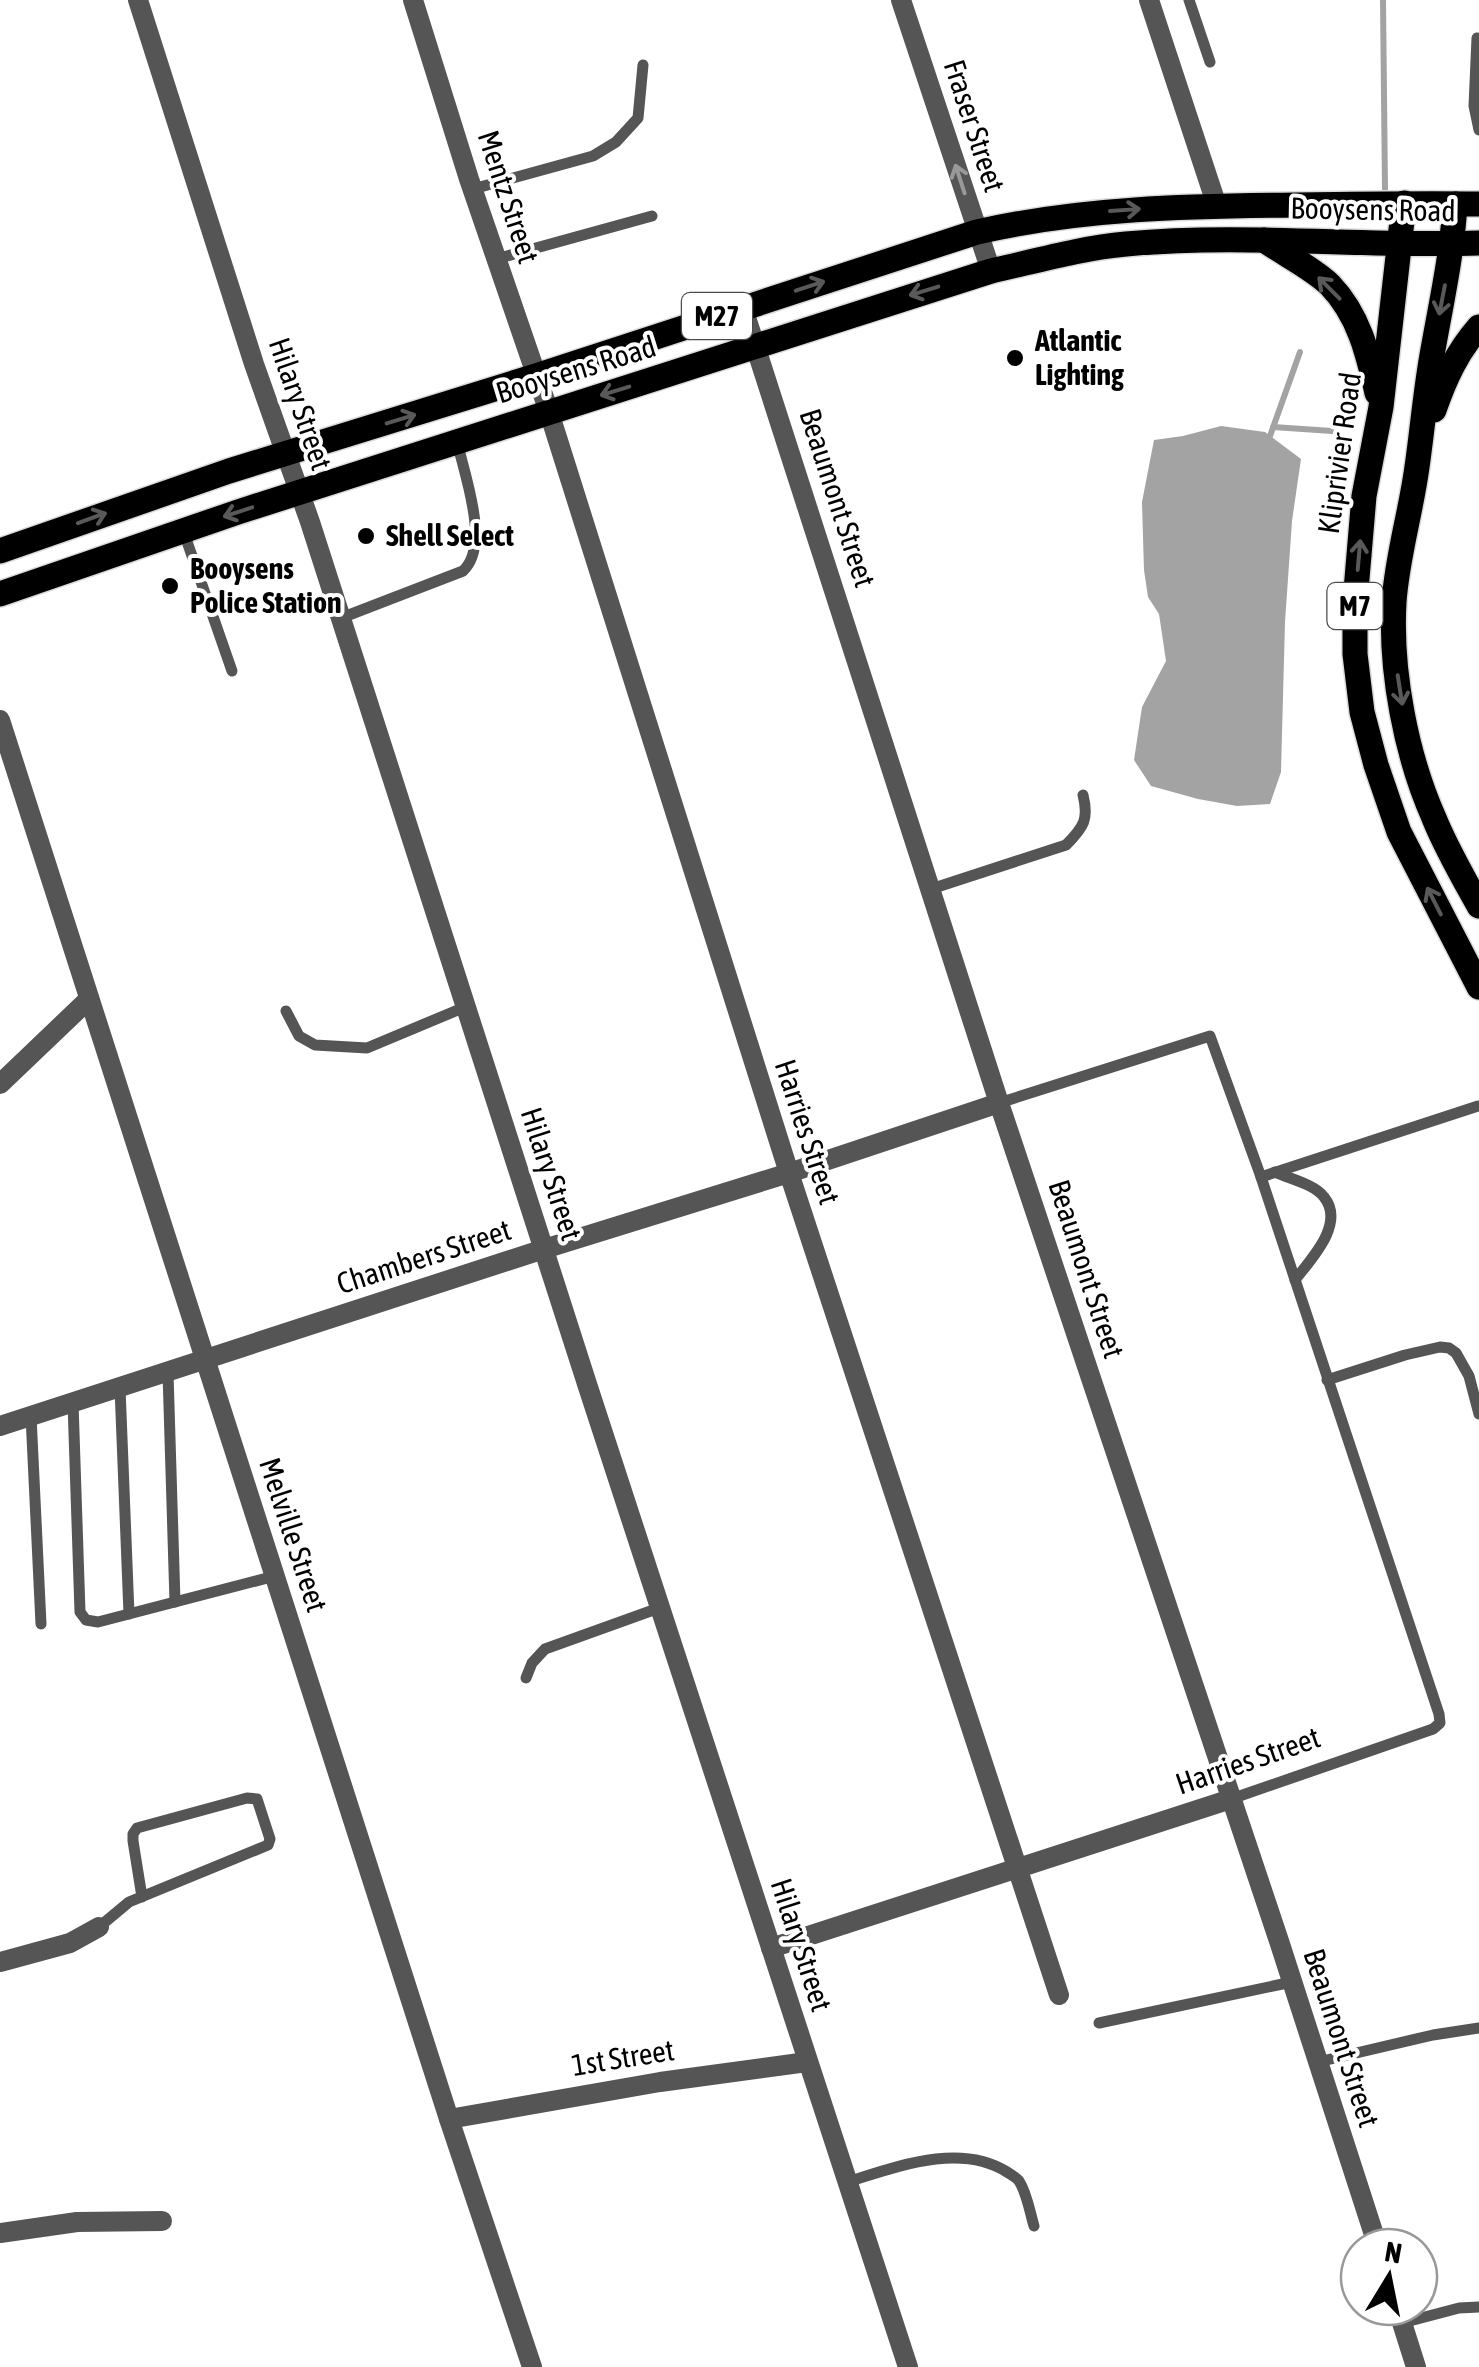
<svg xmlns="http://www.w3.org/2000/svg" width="1479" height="2367" viewBox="0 0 1479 2367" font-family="'Asap Condensed',sans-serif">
<rect width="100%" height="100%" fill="#fff"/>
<polygon fill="#a3a3a3" points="1221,426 1265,432 1301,459 1292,521 1285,622 1281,772 1270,804 1237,806 1198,799 1151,786 1134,760 1142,707 1166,661 1159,614 1148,597 1144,570 1142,502 1154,440 1183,436"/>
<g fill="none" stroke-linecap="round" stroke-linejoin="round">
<g stroke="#a3a3a3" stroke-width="6">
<polyline points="1383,0 1385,189"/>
<polyline points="1273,427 1332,431"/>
<polyline points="1270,436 1300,352"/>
</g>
<g stroke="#dbdbdb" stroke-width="28">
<g id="primary">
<polyline points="1404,203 1381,407 1364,496 1355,602 1355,654 1362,712 1376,765 1399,832 1479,987"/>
<path d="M1455,204C1452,257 1440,308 1431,361C1425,397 1422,432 1417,467C1411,512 1397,557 1394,602C1390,671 1406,755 1434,818C1446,848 1463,877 1479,906"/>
<path d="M1264,240C1284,254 1314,269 1330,285C1359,315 1368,354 1377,393"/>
<path d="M1434,410C1445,378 1457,352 1479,327"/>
<path d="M0,551L229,471L536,376L977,232C1082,208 1188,206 1296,205C1357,204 1418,203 1479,204"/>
<path d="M0,594L238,512L991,271C1036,261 1081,248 1126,244C1244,233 1362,247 1479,243"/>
</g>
</g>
<g stroke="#555" stroke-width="11">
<polyline points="1189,0 1210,62"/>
<polyline points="1477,38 1474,106 1479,130"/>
<polyline points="473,189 593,156 616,142 638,118 643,65"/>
<polyline points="496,259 652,216"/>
<polyline points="183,530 232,671"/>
<path d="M341,618L463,571C491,545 464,474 457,441"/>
<path d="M931,889L1066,845C1084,827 1089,819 1083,795"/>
<polyline points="286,1011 299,1036 315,1045 367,1048 465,1007"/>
<polyline points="999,1103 1210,1036 1261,1177 1439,1714 1440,1723 1433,1729 1231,1799"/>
<path d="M1275,1172C1290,1179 1314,1184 1324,1197C1346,1224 1310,1260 1295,1280"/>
<polyline points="1261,1177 1478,1106"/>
<polyline points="168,1373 175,1602"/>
<polyline points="1327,1380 1405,1355 1440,1347 1449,1348 1456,1353 1469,1376 1479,1414"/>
<polyline points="120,1388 129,1614"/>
<polyline points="73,1403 80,1612 86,1620 98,1622 275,1576"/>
<polyline points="31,1416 41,1624"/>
<polyline points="526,1678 532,1663 545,1649 659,1608"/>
<polyline points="99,1927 129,1902 268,1845 270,1839 257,1799 247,1798 137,1828 133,1834 133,1841 142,1897"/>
<polyline points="1099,2023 1292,1982"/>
<polyline points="1318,2062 1433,2035 1479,2028"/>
<path d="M847,2182C896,2167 960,2142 1007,2172C1010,2174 1017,2178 1019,2181C1027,2193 1030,2213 1034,2226"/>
<polyline points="1402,2323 1459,2308 1479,2307"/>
</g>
<g stroke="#555" stroke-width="20">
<polyline points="138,0 254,364 310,522 588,1387 908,2367"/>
<polyline points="413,0 469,179 549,412 789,1173 1059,1995"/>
<polyline points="901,0 991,271"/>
<polyline points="1149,0 1217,206"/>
<polyline points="743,308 999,1103 1279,1941 1378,2247"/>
<polyline points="0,720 449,2119 532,2367"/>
<polyline points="0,1084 89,999"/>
<polyline points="0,1426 544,1249 789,1173 999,1103"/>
<polyline points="771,1948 1231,1799"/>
<polyline points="0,1962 70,1943 99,1927"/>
<polyline points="449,2119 660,2082 807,2062"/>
<polyline points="0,2233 77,2222 162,2221"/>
<polyline points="1397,2307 1416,2367"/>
</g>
<use href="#primary" stroke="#000" stroke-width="25"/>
</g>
<defs><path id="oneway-shaft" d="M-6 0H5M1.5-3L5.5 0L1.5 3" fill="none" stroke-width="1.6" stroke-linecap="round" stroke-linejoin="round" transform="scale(2.5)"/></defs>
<use stroke="#999" href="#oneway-shaft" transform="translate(960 179) rotate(-108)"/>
<g stroke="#595959">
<use href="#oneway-shaft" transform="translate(1125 210) rotate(-4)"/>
<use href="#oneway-shaft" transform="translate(810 286) rotate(-18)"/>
<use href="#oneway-shaft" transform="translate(1329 288) rotate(-135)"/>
<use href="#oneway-shaft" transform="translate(924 291) rotate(163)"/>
<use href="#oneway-shaft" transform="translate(1442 300) rotate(101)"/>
<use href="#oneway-shaft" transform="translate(615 391) rotate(163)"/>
<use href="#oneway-shaft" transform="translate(401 419) rotate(-17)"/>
<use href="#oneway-shaft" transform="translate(238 512) rotate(162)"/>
<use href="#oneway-shaft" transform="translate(92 518) rotate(-20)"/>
<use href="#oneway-shaft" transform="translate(1359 555) rotate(-85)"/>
<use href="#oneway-shaft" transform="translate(1400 690) rotate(81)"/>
<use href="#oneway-shaft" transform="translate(1434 901) rotate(-117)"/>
</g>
<g fill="#000" stroke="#fff" stroke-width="4">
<circle cx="1015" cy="358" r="10"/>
<circle cx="366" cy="536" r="10"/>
<circle cx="170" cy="586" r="10"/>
</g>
<g text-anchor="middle" stroke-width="8" stroke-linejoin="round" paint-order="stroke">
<g fill="#fff" stroke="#4c4c4c" stroke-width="2.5">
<rect x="682" y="293" width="70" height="46" rx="8"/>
<rect x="1327.5" y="583" width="55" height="46" rx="8"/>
</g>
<g font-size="28" font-weight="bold" fill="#000">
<text x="717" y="326">M27</text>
<text x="1355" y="616">M7</text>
</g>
<g font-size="30" fill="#000" stroke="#fff">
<text transform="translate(974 126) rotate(72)" y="10">Fraser Street</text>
<text transform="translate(508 197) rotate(72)" y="10">Mentz Street</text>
<text transform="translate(1373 210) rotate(1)" y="10">Booysens Road</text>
<text transform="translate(576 370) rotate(-17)" y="10">Booysens Road</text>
<text transform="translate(300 404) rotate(71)" y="10">Hilary Street</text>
<text transform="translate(1340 453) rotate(-82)" y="10">Kliprivier Road</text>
<text transform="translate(837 498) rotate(72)" y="10">Beaumont Street</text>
<text transform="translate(807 1132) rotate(72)" y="10">Harries Street</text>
<text transform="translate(551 1174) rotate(72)" y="10">Hilary Street</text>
<text transform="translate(424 1257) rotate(-18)" y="10">Chambers Street</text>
<text transform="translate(1086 1269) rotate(72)" y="10">Beaumont Street</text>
<text transform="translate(293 1535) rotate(72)" y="10">Melville Street</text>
<text transform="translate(1248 1761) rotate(-19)" y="10">Harries Street</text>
<text transform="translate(801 1945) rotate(72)" y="10">Hilary Street</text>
<text transform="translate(1341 2038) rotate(72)" y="10">Beaumont Street</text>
<text transform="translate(623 2058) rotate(-9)" y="10">1st Street</text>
</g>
<g font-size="30" font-weight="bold" fill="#000" stroke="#fff" text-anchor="start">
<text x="1035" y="351">Atlantic<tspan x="1035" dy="34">Lighting</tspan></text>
<text x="386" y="546">Shell Select</text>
<text x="190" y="579">Booysens<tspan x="190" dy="34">Police Station</tspan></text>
</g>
</g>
<g transform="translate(1389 2277) rotate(10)"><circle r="48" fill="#ffffff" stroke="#999999" stroke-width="2.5"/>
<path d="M0-8L18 38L0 25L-18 38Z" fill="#000000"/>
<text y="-15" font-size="28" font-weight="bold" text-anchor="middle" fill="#000000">N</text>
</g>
</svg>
